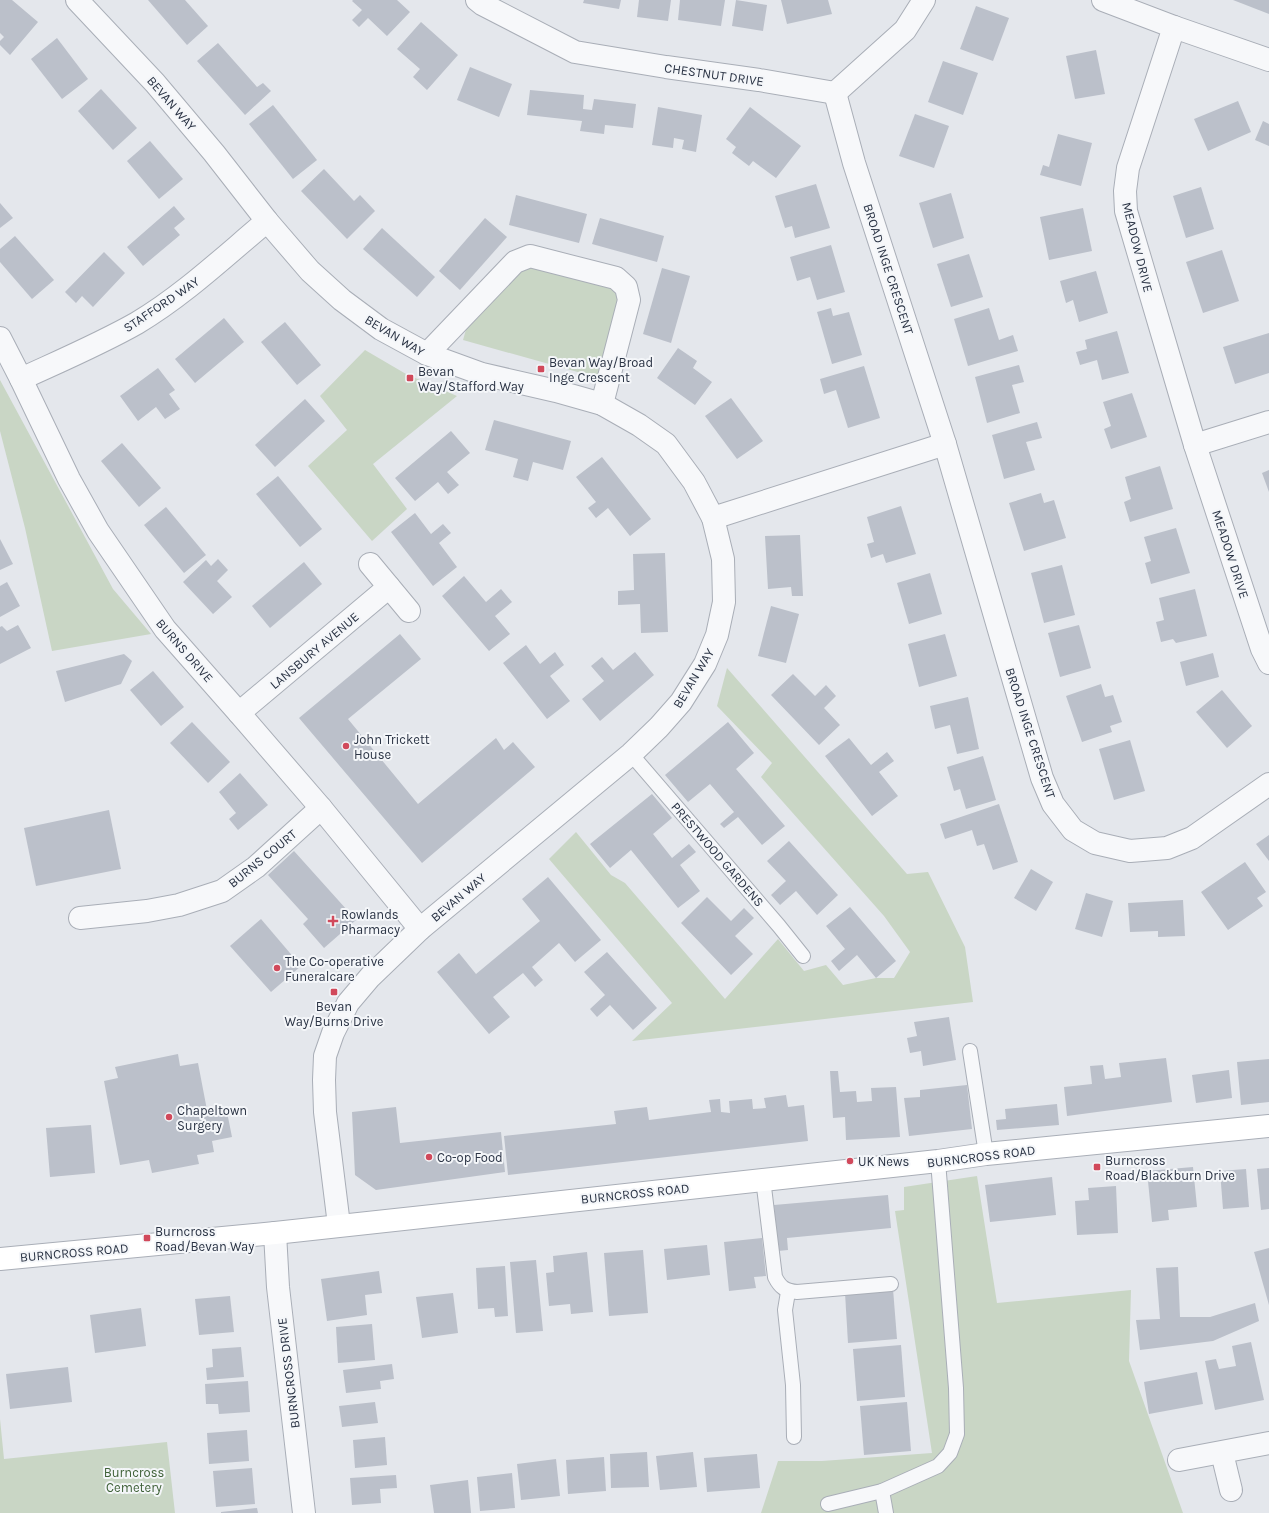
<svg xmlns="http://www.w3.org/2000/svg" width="1269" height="1513" viewBox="0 0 1269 1513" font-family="Karla,sans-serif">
<rect width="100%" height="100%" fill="#e4e7ec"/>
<g fill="#c9d6c5">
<polygon points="532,263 613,283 622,300 599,378 463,340 467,326 522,268"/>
<polygon points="365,350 406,374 457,396 373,464 407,509 372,541 308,466 347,430 320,396"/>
<polygon points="0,380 113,589 151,634 52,651 25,528 0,431"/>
<polygon points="727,668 907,874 928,872 965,947 973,1002 632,1041 672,1003 549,859 576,832 611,875 625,883 725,999 778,939 804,971 826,965 843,985 876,978 894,978 910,952 884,916 761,777 772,763 717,706"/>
<polygon points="977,1176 997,1303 1131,1290 1129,1361 1183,1513 761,1513 778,1461 822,1461 932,1453 895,1211 904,1210 904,1187"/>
<polygon points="0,1419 4,1459 167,1442 175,1513 0,1513"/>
</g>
<g fill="#bbc0ca">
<polygon points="0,0 12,0 38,22 10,55 0,45 0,41 4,37 0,33"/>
<polygon points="148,0 185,0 208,26 187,45"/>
<polygon points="353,0 397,0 410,12 387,36 368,18 359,27 352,20 362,10 352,1"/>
<polygon points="584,0 621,0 619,9 583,3"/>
<polygon points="639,0 671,0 668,21 637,17"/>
<polygon points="680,0 725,0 721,26 678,20"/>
<polygon points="736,0 767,5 763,31 732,26"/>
<polygon points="781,0 828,0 832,14 787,24"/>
<polygon points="1233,0 1269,0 1269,14"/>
<polygon points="976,6 1009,18 993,61 960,49"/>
<polygon points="421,22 458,55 427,90 413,77 420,69 397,49"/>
<polygon points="57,38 88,79 62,99 31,59"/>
<polygon points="218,43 257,87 263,83 271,91 245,115 197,61"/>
<polygon points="1096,50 1105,94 1075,99 1066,56"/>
<polygon points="943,61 978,73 963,115 928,102"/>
<polygon points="470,67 512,84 499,117 457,100"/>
<polygon points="101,89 137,128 113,150 78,111"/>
<polygon points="530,90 584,95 583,109 592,110 594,99 636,104 633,128 605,125 604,134 580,131 582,121 527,115"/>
<polygon points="1238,101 1251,132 1208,151 1194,119"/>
<polygon points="273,105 317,160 293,179 249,124"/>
<polygon points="658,107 702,115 696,152 682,149 684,140 674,138 673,148 652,145"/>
<polygon points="750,107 801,146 776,178 753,161 749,166 732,153 736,147 726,139"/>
<polygon points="915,114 949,126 934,168 899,156"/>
<polygon points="1263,121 1269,124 1269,146 1255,140"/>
<polygon points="1058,134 1092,143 1081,186 1040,175 1043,165 1049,167"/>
<polygon points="150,141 183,179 159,199 127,161"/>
<polygon points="324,169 354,201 360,195 375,211 347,239 301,191"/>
<polygon points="816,184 830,228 795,238 792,226 785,228 775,196"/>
<polygon points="1201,187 1214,229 1186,238 1173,196"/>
<polygon points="951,193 964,238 933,248 919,203"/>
<polygon points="516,195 587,214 579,243 509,225"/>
<polygon points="0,203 13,218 0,228"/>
<polygon points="174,206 185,219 174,228 180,235 143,266 127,247"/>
<polygon points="1083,208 1092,251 1049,260 1040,217"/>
<polygon points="485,218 507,237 460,290 439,271"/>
<polygon points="600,218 664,236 657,262 592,244"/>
<polygon points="382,228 435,277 417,297 363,249"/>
<polygon points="15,236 54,280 32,299 0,262 0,249"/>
<polygon points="831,245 845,292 817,300 810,277 797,281 790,257"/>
<polygon points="1222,250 1239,301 1203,313 1186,262"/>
<polygon points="104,252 125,273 93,307 82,296 76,303 65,292"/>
<polygon points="969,254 983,297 951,307 937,264"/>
<polygon points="662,268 690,276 671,343 643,334"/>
<polygon points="1096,271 1108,313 1079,322 1073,300 1066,303 1060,281"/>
<polygon points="831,308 833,316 849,312 862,355 832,364 817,312"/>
<polygon points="989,308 999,340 1013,335 1018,351 968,366 954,319"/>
<polygon points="224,318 244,342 195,383 175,359"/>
<polygon points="285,322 321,365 297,385 261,342"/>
<polygon points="1117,331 1129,373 1102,380 1097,360 1080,365 1076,352 1087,349 1085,340"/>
<polygon points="1269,333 1269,373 1235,384 1223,347"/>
<polygon points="678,348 697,361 693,368 712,382 695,405 657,378"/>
<polygon points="1019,365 1024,382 1012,385 1020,413 987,423 975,377"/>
<polygon points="864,366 880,418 848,428 836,390 824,394 820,379"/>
<polygon points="158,368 175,390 169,394 180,409 165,419 156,407 138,421 120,396"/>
<polygon points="1132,393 1147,437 1111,449 1104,429 1111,426 1103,402"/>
<polygon points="731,398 763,441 737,459 705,416"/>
<polygon points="305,399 325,421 275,467 255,445"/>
<polygon points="494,420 571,441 563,470 533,462 528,481 513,477 518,459 485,450"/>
<polygon points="1037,422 1042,438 1026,442 1035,470 1004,479 992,435"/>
<polygon points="451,431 470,453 447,472 459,485 448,494 438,482 415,501 395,478"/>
<polygon points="122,443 161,488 139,507 101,461"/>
<polygon points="602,457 651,519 630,536 608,508 596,518 588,508 596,502 576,477"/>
<polygon points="1160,466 1173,509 1130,522 1124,502 1131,499 1125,477"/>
<polygon points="1269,470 1269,492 1262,473"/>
<polygon points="278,476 322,529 300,547 256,494"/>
<polygon points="1041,493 1044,503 1054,500 1066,538 1024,551 1009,503"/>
<polygon points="901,506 916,554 886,563 883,554 871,558 867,544 874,542 867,517"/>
<polygon points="166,507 206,555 184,573 144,525"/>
<polygon points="415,513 431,534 443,524 451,533 439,543 457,567 433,586 391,532"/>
<polygon points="1176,528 1190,573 1151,584 1145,563 1151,561 1144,537"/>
<polygon points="800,535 803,596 792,596 791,587 768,589 765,536"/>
<polygon points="0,539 13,564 0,570"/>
<polygon points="665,553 668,632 641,633 640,604 618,605 618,591 634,590 633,554"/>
<polygon points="218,559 228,570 217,581 232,597 213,614 183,582 206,560 211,566"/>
<polygon points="304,562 322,584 270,628 252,606"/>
<polygon points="1062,565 1075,615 1044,623 1031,573"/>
<polygon points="930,573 942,614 909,624 897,583"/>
<polygon points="464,576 486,602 501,589 512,602 495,616 510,634 489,651 442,596"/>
<polygon points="7,582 20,606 0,617 0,586"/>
<polygon points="1195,589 1207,636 1176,643 1173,639 1161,642 1156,622 1164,620 1159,598"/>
<polygon points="771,606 799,614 786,663 758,656"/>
<polygon points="18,625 31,648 0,664 0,627 2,626 7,631"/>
<polygon points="1079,625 1091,668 1060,677 1048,633"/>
<polygon points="400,634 421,659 348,719 418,804 496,738 504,750 513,742 535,767 422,863 299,718"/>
<polygon points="945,634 957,676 919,687 908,644"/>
<polygon points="526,645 540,664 555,652 564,665 550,676 570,701 547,719 503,663"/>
<polygon points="635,652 654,675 600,721 582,699 604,681 591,666 602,657 613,670"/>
<polygon points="1213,653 1219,677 1186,686 1180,662"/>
<polygon points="124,654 132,661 121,684 65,702 56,671"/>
<polygon points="153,671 184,707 161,726 130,690"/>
<polygon points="793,674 815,696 826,685 836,696 824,708 840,725 819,745 771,695"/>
<polygon points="1101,684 1105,697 1113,695 1122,722 1110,726 1112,732 1082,742 1066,696"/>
<polygon points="1222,690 1252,726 1227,748 1196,712"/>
<polygon points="968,697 979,749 957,754 950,725 935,729 930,706"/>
<polygon points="192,722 230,762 208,783 170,743"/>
<polygon points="728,722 754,753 736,769 785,826 762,845 738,817 724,828 720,824 734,812 710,784 688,802 665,775"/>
<polygon points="849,738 871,765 887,752 894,761 879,772 898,796 872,816 825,756"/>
<polygon points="1130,740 1145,791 1114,800 1099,749"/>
<polygon points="983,756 996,800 966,809 960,789 954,791 947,767"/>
<polygon points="240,773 268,805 238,830 229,819 236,813 219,792"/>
<polygon points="652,794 672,818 653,834 672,858 689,844 696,852 680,865 700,891 678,908 631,850 610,868 590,844"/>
<polygon points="999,804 1018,862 993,870 984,844 977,846 972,830 945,839 940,824"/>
<polygon points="109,810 121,869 36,886 24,828"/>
<polygon points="1269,835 1269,861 1256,844"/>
<polygon points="789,841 838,895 817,915 796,891 780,905 771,895 786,881 767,861"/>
<polygon points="294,851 356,920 324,948 303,924 308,919 268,875"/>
<polygon points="1245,862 1266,892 1257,898 1263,906 1228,930 1201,892"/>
<polygon points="1031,869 1053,882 1036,911 1014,898"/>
<polygon points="548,877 601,940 575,962 559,943 532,967 543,980 535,987 523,973 493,997 510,1017 489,1034 437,972 459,953 476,974 540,921 522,899"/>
<polygon points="1086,893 1113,901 1102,937 1075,929"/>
<polygon points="707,897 731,921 744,908 754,918 735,936 753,954 731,975 681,923"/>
<polygon points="1183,900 1185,936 1158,937 1158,931 1130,932 1128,903"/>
<polygon points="850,907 896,961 876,978 857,955 839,971 831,961 845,949 826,926"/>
<polygon points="261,919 301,966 271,992 230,946"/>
<polygon points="607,952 657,1008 633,1030 610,1005 597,1017 590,1009 605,995 584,972"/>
<polygon points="949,1017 956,1060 923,1066 921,1051 910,1053 907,1038 917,1036 914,1022"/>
<polygon points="178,1054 180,1066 198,1063 207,1110 226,1107 232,1137 212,1141 214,1152 197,1155 199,1164 152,1173 149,1160 120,1165 104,1081 118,1078 115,1067"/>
<polygon points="1166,1058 1172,1102 1067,1116 1064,1087 1092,1084 1090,1066 1103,1065 1105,1079 1121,1077 1119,1063"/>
<polygon points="1269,1059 1269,1102 1241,1105 1237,1062"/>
<polygon points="1229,1070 1232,1098 1196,1103 1192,1075"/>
<polygon points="830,1071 838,1071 840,1092 856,1091 857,1102 872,1101 871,1088 896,1087 900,1137 846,1140 845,1117 833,1118"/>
<polygon points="967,1085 972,1129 909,1136 904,1098 920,1097 920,1090"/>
<polygon points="786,1095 788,1107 804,1105 808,1141 508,1175 504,1136 616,1124 614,1111 647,1107 649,1120 711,1112 709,1100 720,1099 721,1112 730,1113 729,1101 752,1099 753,1109 766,1108 764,1098"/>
<polygon points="1057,1104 1059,1125 997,1130 996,1120 1006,1119 1005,1109"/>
<polygon points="396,1107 400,1143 501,1132 505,1172 376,1190 355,1175 352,1112"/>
<polygon points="91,1125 95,1173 50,1177 46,1128"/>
<polygon points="1193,1167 1197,1207 1168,1210 1169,1220 1152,1222 1147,1171"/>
<polygon points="1269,1168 1269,1209 1261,1210 1257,1169"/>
<polygon points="1246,1169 1249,1207 1223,1209 1220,1171"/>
<polygon points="1052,1177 1056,1215 990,1222 985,1185"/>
<polygon points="1116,1186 1118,1233 1077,1235 1075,1201 1089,1200 1088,1188"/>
<polygon points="888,1195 891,1228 787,1238 788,1250 778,1251 774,1205"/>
<polygon points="762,1238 766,1276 754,1277 756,1288 729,1291 724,1242"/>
<polygon points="707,1245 710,1275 667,1280 664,1249"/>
<polygon points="1269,1248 1269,1305 1254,1252"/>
<polygon points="643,1250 648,1313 609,1316 604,1253"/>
<polygon points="587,1252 593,1312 571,1314 570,1304 549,1306 546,1273 554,1272 553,1256"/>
<polygon points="536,1260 543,1331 516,1333 510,1262"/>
<polygon points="505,1266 508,1316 495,1317 494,1308 478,1309 476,1268"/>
<polygon points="1178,1267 1180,1317 1210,1317 1255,1303 1259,1321 1213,1341 1140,1350 1136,1320 1160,1319 1156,1268"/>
<polygon points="379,1271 382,1293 365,1295 367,1315 327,1321 321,1279"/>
<polygon points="893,1289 897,1339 848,1343 845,1293"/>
<polygon points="453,1293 458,1333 422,1338 416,1297"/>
<polygon points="230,1296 234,1332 199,1335 195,1299"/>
<polygon points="141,1308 146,1346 95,1353 90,1315"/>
<polygon points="372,1324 375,1360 338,1363 336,1327"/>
<polygon points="1251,1342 1264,1400 1215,1410 1205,1361 1216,1359 1219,1369 1236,1366 1232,1346"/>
<polygon points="901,1345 905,1397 857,1401 853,1349"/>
<polygon points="241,1347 244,1377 207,1380 206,1368 213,1367 212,1349"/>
<polygon points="392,1364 394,1379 380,1381 381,1389 346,1393 343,1370"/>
<polygon points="68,1367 72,1402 10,1409 6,1374"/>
<polygon points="1197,1372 1203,1404 1149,1414 1144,1382"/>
<polygon points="248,1381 250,1412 219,1414 218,1404 206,1404 205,1384"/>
<polygon points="375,1402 378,1423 342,1427 339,1406"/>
<polygon points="907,1402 911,1451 864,1455 860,1406"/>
<polygon points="247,1430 249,1461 209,1464 207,1433"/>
<polygon points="385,1437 387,1465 355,1468 353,1440"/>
<polygon points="647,1452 649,1487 611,1488 610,1454"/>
<polygon points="693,1452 697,1487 660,1490 656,1456"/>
<polygon points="757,1454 760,1488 707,1492 704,1458"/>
<polygon points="604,1457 606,1491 568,1494 566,1460"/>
<polygon points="556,1459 560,1496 521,1500 517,1464"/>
<polygon points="252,1468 255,1504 216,1507 213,1471"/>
<polygon points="512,1473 515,1508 480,1511 477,1477"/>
<polygon points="396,1475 397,1488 380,1489 381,1503 352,1505 350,1478"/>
<polygon points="468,1480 471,1513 434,1513 430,1485"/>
<polygon points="257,1508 258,1513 221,1513 221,1512"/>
</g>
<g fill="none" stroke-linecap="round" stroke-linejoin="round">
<g stroke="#a9aeb7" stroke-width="16">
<g id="lane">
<polyline points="631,754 779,926 803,956"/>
<polyline points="970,1051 986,1154"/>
<path d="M763,1179L775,1277C780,1287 785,1291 797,1292L891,1284"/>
<polyline points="788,1292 785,1310 793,1385 794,1437"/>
<polyline points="882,1491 886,1513"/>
<polyline points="828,1504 882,1491 938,1466 950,1453 957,1434 956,1388 938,1161"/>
</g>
</g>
<g stroke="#a9aeb7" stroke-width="24">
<g id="street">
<polyline points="77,0 155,83 214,153 267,221 310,271 342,300 381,329 427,354 482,374 556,391 602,404 639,425 666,444 694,482 713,518 723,559 724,602 717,635 705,664 681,702 659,727 631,754 420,929 370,977 348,1003 333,1033 325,1056 324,1080 325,1112 339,1225"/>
<polyline points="477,0 482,4 575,52 666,67 759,80 835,93 905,30 924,0"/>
<polyline points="1103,0 1174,27 1269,60"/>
<polyline points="1174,27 1128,168 1125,191 1126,211 1195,445 1262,649 1269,663"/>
<polyline points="0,338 21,379 69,479 98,531 165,629 239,713 321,808 420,929"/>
<polyline points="427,354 515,262 530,256 616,278 626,287 629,300 602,404"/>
<path d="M21,379C60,361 100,344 137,323C184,295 225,256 267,221"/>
<polyline points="945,444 1042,778 1053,804 1073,830 1095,843 1130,851 1167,848 1192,838 1269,784"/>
<polyline points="1195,445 1269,422"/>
<polyline points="713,518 945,444 854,163 835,93"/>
<polyline points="370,564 409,611"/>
<polyline points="239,713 389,587"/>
<polyline points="80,918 147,911 179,905 222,891 256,867 321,808"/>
<polyline points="275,1233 278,1287 304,1513"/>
<polyline points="1222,1453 1231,1490"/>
<polyline points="1179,1460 1269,1443"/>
</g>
</g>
<g stroke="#a9aeb7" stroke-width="24">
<polyline id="secondary" points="0,1259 275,1233 938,1161 986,1154 1269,1126"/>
</g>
<use href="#lane" stroke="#f7f8fa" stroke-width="14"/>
<use href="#street" stroke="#f7f8fa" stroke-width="22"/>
<use href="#secondary" stroke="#fff" stroke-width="22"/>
</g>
<g fill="#d1495b" stroke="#f4f6f9" stroke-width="1.5">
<rect x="537" y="365" width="8" height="8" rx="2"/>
<rect x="406" y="374" width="8" height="8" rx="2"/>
<circle cx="346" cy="746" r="4"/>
<path d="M331 915h4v4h4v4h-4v4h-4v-4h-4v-4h4z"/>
<circle cx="277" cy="968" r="4"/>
<rect x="330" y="988" width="8" height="8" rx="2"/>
<circle cx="169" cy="1117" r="4"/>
<circle cx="429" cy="1157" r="4"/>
<circle cx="850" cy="1161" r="4"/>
<rect x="1093" y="1163" width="8" height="8" rx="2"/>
<rect x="143" y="1234" width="8" height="8" rx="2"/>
</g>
<g text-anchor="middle" stroke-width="4" stroke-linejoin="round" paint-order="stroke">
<g font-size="13" fill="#2b3445" stroke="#f4f6f9">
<text transform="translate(714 74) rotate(8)" y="5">CHESTNUT DRIVE</text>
<text transform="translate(172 103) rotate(49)" y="5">BEVAN WAY</text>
<text transform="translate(1138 247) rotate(76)" y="5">MEADOW DRIVE</text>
<text transform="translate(889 269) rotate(72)" y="5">BROAD INGE CRESCENT</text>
<text transform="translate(161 304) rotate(-34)" y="5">STAFFORD WAY</text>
<text transform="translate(395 335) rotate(31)" y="5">BEVAN WAY</text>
<text transform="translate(1231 554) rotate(72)" y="5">MEADOW DRIVE</text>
<text transform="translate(185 650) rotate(49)" y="5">BURNS DRIVE</text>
<text transform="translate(314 650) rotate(-40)" y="5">LANSBURY AVENUE</text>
<text transform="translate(693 678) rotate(-59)" y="5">BEVAN WAY</text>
<text transform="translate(1031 733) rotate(72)" y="5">BROAD INGE CRESCENT</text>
<text transform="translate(718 854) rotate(49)" y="5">PRESTWOOD GARDENS</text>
<text transform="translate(262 858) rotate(-39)" y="5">BURNS COURT</text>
<text transform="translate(458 897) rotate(-40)" y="5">BEVAN WAY</text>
<text transform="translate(981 1156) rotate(-7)" y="5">BURNCROSS ROAD</text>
<text transform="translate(635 1193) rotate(-6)" y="5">BURNCROSS ROAD</text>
<text transform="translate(74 1252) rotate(-5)" y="5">BURNCROSS ROAD</text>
<text transform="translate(288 1373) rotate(-97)" y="5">BURNCROSS DRIVE</text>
</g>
<g font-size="13" fill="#2b3445" stroke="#f4f6f9" text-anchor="start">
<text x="549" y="367">Bevan Way/Broad<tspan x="549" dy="15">Inge Crescent</tspan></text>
<text x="418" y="376">Bevan<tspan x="418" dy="15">Way/Stafford Way</tspan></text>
<text x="354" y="744">John Trickett<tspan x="354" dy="15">House</tspan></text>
<text x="341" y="919">Rowlands<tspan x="341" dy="15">Pharmacy</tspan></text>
<text x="285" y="966">The Co-operative<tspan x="285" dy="15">Funeralcare</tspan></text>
<text x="334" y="1011" text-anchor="middle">Bevan<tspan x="334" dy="15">Way/Burns Drive</tspan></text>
<text x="177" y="1115">Chapeltown<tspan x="177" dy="15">Surgery</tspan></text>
<text x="437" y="1162">Co-op Food</text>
<text x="1105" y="1165">Burncross<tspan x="1105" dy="15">Road/Blackburn Drive</tspan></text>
<text x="858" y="1166">UK News</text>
<text x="155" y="1236">Burncross<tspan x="155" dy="15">Road/Bevan Way</tspan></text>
</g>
<g font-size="13" fill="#3f6138" stroke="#f4f6f9">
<text x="134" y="1477">Burncross<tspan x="134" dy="15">Cemetery</tspan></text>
</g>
</g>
</svg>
